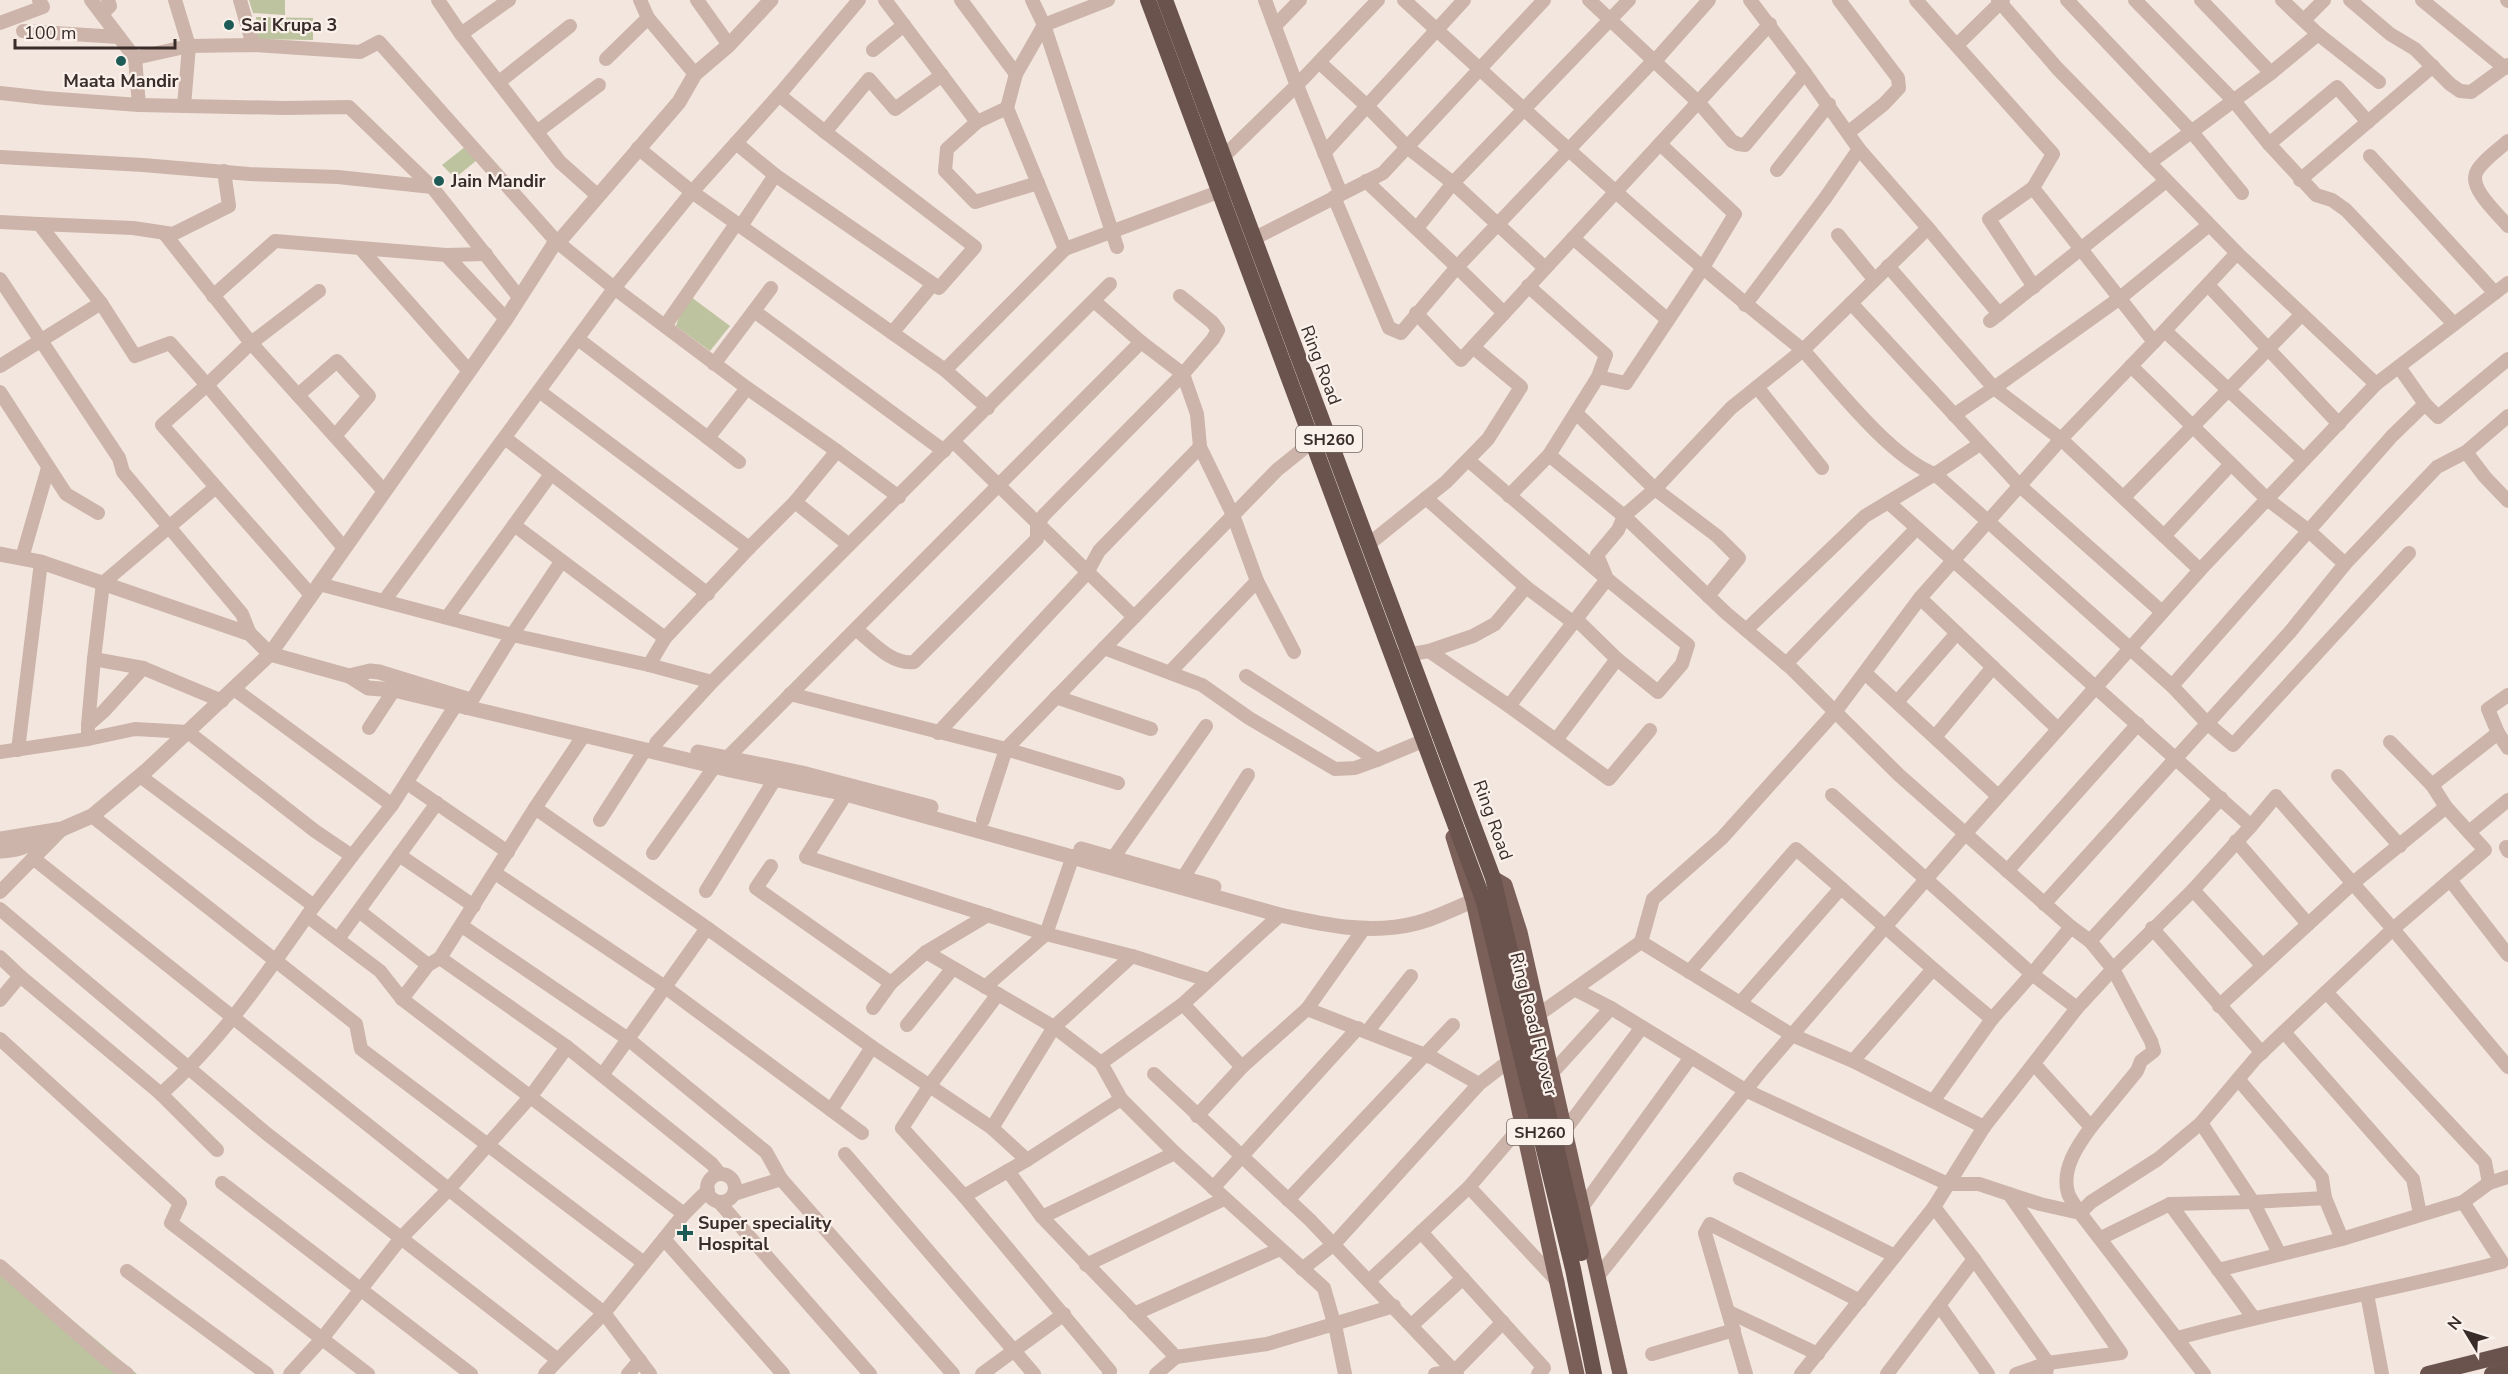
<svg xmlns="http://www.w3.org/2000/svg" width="2508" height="1374" viewBox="0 0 2508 1374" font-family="'Nunito Sans',sans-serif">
<rect width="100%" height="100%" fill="#f3e6de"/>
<g fill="#bcc39e">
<polygon points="249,0 285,0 285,15 253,13"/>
<polygon points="256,17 313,18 313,40 257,39"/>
<polygon points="470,143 482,156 455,178 442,165"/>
<polygon points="687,294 730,326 710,351 676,326"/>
<polygon points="0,1260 137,1374 0,1374"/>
</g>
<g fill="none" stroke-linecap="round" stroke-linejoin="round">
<g stroke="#ccb4aa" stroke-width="14">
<polyline points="91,0 135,58"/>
<polyline points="175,0 189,46 184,106"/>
<polyline points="240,0 253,45"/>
<polyline points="438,0 461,34 560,162 597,195"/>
<polyline points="640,0 648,18 695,74"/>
<polyline points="697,0 729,45"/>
<polyline points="885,0 977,122 1007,108"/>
<polyline points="961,0 1016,74"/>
<polyline points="1032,0 1044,25 1117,247"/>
<polyline points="1265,0 1294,78 1341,194"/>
<path d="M1404,0C1535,119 1664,240 1803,350L1928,228L1859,149L1805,73"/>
<polyline points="1589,0 1699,103 1732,141 1738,144 1745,145 1805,73 1750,0"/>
<polyline points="1839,0 1898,78 1899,88 1884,104 1849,132"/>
<polyline points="1916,0 2053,154 2033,188 2154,342 2237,253 2057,68 1998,0"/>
<polyline points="2067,0 2191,131 2242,193"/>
<polyline points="2135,0 2234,101 2269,144 2337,87 2368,122"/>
<polyline points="2201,0 2271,73"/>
<polyline points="2350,0 2390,34 2415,49 2450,84 2460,91 2471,92 2508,65"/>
<polyline points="2422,0 2505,68"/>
<polyline points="2507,0 2508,1"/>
<polyline points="102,14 110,6 108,0"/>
<polyline points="2304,20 2324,0"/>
<polyline points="0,23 43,7 39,0"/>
<polyline points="1275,26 1300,0"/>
<polyline points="23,31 119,37"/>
<polyline points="461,34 509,0"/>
<polyline points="2318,34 2379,82"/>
<polyline points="1957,45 2003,0"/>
<polyline points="873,50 904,25"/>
<polyline points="606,59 648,18"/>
<polyline points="1319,62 1367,106 1407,147 1453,183 1629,0"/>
<polyline points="1654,62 1709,0"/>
<polyline points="499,82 570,26"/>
<polyline points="0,93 45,98 139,105 135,58 189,46 253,45 360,52 379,42 556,241 614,288 747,388 708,438 578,339"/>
<polyline points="779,95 825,132"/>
<polyline points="139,105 285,108 349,107 432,187 519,297"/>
<polyline points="977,122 947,149 945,171 975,202 1038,183"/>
<polyline points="538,131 599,85"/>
<path d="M2508,141C2498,150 2483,160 2477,171C2467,187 2498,214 2508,226"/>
<polyline points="736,143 775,175"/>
<polyline points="2269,144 2316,195 2332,200 2346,210 2454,324"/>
<polyline points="638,148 692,192 945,370 1065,249 1221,191"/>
<polyline points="1324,153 1464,0"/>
<polyline points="2370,156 2495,293"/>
<polyline points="0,157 143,165 249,174 338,177 432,187"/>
<polyline points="1217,163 1297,85 1378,0"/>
<polyline points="2149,163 2271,73 2318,34 2282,0"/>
<polyline points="1777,170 1829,104"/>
<polyline points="2300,180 2433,66"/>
<polyline points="2033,188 1989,219 2034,287"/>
<polyline points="1334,197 1389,328 1401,333 1457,267 1366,181"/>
<polyline points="0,222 39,224"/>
<polyline points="741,226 775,175 939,288 975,247 825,132 869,79 895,109 942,75"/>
<polyline points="1417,228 1453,183 1545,268"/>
<polyline points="1928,228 1999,314 1990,321"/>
<polyline points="164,233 251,343 384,491"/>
<polyline points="1838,235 1874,279"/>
<polyline points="1573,238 1668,320"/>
<polyline points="1253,239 1383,173 1544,0"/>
<polyline points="361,249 469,371"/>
<polyline points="1065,249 1007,108 1016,74 1044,25 1108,0"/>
<polyline points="446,255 486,254"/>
<polyline points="1888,266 1994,388 1954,415"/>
<polyline points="0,279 119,458 123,472 242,614 250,634"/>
<polyline points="2208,285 2339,424"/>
<polyline points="1528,286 1606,355 1598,377"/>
<polyline points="319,291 251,343 207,385 344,548"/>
<polyline points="213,296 275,241 446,255 506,319"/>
<polyline points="1851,303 2020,486 2162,612"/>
<polyline points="1745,305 1826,197 1859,149"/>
<polyline points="754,311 944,451"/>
<polyline points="1416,313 1461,360 1770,24"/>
<polyline points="1504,313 1457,267 1653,61"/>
<polyline points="1999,314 2166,181"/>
<polyline points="665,326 736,224"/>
<polyline points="2165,331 2304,460"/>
<polyline points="892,333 933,284"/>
<polyline points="1141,342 1183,374 1197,414 1200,447"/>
<polyline points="714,364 771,288"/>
<polyline points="0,366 101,303 39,224 133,228 173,234 229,206 224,171"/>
<polyline points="945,370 988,408"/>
<polyline points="2376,384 2508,283"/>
<polyline points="1757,387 1822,468"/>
<polyline points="747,388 837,451"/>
<polyline points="539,391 749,548 665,638 649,665"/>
<polyline points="0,392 66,494 98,513"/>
<polyline points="298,395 337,361 369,396 335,436"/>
<polyline points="2425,404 2438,417 2508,359"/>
<polyline points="1576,413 1655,489 1717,536 1739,558 1708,596"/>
<polyline points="505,438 708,594"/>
<polyline points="708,438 739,462"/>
<polyline points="954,442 1134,617"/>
<polyline points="2466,452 2485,477 2508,501"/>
<polyline points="216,487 311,595"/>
<polyline points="1509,496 1549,455"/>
<polyline points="2124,497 2302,314"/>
<polyline points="1426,498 1526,587 1574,623"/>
<polyline points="1889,503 2251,826 2193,890 2113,969 2151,1041 2154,1051 2141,1061 2137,1071 2091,1127"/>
<polyline points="514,525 551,474"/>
<polyline points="2164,536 2231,464"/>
<polyline points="1369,544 1446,482 1488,439 1521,387 1473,347"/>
<polyline points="849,545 795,502 837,451 899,497"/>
<polyline points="749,548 795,502"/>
<polyline points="22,558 48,468"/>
<polyline points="2345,564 2437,467 2466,452 2508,416"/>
<polyline points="2200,570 2061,439 1994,388 2120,298 2209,225"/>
<polyline points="319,584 512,635 649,665 712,682"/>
<polyline points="1920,598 2058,729"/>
<polyline points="384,601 619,282 692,192 779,95 859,0"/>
<polyline points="448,616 514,525 665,638"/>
<path d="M857,630C873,643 892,665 914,662L1037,539V525L1044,515L1183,374L1213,339L1218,330L1212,322L1180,296"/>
<polyline points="1746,630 1865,516 1935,474 1980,444"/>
<polyline points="1104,648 1202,685 1249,718 1335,769 1355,768 1377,760"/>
<polyline points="1429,651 1473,636 1495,624 1526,587"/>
<polyline points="1400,656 1429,651 1509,706 1607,579 1468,460"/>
<polyline points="1617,659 1658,692 1682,664 1688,645 1607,579 1597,555 1618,530 1624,516 1549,455 1598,377 1626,383 1702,269 1735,214 1660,144"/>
<polyline points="1786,664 1917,528"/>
<polyline points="143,668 222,701"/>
<polyline points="1170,672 1257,581"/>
<polyline points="1865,673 1998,796"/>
<polyline points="1246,676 1377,760 1425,740"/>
<polyline points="2172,686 2208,724 2233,745 2409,553"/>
<polyline points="234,689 392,805 461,697"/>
<polyline points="790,694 1006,749 1118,783"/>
<polyline points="1056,697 1151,729"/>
<polyline points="1897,702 1957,633"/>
<polyline points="1509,706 1609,779 1650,730"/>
<polyline points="467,708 512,635 561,562"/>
<polyline points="88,725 94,659"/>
<polyline points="369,728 394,690"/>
<polyline points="938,733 1087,573 1099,551 1200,447 1233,515 1257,581 1294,652"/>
<polyline points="2498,733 2508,748"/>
<polyline points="584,735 535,808 707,928"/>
<polyline points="1935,737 1993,667"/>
<polyline points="88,739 88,725 104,711 143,668 94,659 103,583 216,487 162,425 207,385 170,343 135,356 101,303"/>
<polyline points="1556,740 1617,659 1577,620"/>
<polyline points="2390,742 2432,785"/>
<polyline points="656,743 712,682 1110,284"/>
<polyline points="18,750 41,562"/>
<polyline points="0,752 88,739 135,729 188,732 315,831 352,856 314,906"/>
<polyline points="727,758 1141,342 1094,301"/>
<path d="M140,776L314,906C268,972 221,1041 161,1094"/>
<polyline points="2338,776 2400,846"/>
<polyline points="407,783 508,852"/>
<polyline points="846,794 806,857 1046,934 1132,956 1208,980"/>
<polyline points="1832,795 2032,974 1992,1019 1934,1100"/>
<polyline points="2446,807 2432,785 2498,733 2488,709 2508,695"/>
<polyline points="92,816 356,1024 361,1049 644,1263"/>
<polyline points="600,820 645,750"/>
<polyline points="983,820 1006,749 1277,470 1313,441"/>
<polyline points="2251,826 2276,796 2393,929 2255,1059 2201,1123 2253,1202 2279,1253"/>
<polyline points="2469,832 2508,800"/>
<polyline points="2236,841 2308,924"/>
<polyline points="2506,847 2508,851"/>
<polyline points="653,853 715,766"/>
<polyline points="399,855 474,906"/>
<polyline points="352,856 392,805"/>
<polyline points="33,858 604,1313 650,1374"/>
<polyline points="1113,858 1206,726"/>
<polyline points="771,866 756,888 891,983 873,1008"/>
<polyline points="2007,871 2138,724"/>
<polyline points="495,873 665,987 831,1110 872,1047"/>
<polyline points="1183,878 1248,775"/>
<polyline points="2450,880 2393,929 2508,1067"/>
<polyline points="2193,890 2262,965"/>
<polyline points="706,891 775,779"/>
<polyline points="0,892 62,829"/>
<polyline points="2044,904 2290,632 2345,564 2309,531 2267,499 2131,366"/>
<polyline points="0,909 267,1134 558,1360 604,1313 684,1214 708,1190"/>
<polyline points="359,911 428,965"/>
<polyline points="307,916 380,971 402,999 684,1214"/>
<polyline points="462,926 628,1039 603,1074"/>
<polyline points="2071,927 2090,941 2113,969 2077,1008"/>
<polyline points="2152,928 2262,1053"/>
<polyline points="338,939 437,803"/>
<polyline points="2090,941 2221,798"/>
<polyline points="926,952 1054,1027 1101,1063"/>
<polyline points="0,957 20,976"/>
<polyline points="440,958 567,1047"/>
<path d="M1689,972L1796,849C1862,905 1925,964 1992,1019"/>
<polyline points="891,983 926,952 988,915"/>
<polyline points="985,987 1046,934 1073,856"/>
<polyline points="1576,990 1611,1008"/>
<polyline points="2326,992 2485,1162 2489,1183 2463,1202"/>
<polyline points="402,999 428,965 440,958 535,808"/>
<polyline points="0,1000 20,976 161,1094 217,1150"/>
<polyline points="1740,1003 1841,888"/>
<polyline points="1183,1004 1242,1067 1307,1009 1363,930"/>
<polyline points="2219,1006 2353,883 2446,807 2485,850 2450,880 2508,955"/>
<polyline points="1307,1009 1433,1058 1479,1084 1509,1061"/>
<polyline points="1538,1015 1641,942"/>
<polyline points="907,1025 953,968"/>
<polyline points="1367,1032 1411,976"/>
<polyline points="2284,1032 2413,1179 2420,1214"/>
<polyline points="0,1039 180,1203 171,1223 368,1374"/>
<polyline points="1853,1061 1932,970"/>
<path d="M2034,1064L2091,1127C2078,1145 2061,1169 2068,1193C2070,1200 2077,1207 2080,1213L2204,1374"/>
<polyline points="1154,1074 1310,1220 1457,1374"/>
<polyline points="1551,1074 1611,1008 1745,1090 1948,1184 1979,1184 2009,1194 2121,1353 2048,1363 2016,1374"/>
<polyline points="2238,1079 2322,1178 2325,1198"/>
<polyline points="1121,1099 1175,1153 1324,1288 1336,1330 1345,1374"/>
<polyline points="831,1110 862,1133"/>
<polyline points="1197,1116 1242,1067"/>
<polyline points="1984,1127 1853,1061 1792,1035 1641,942 1653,899 1722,838 1835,712 1920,598 2061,439 2154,342"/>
<polyline points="992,1128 1054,1027 1132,956"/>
<polyline points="1565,1130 1642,1027"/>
<polyline points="845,1154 1034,1374"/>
<polyline points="1027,1160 964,1196 1110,1371 1109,1374"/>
<polyline points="1008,1171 1042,1217"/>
<circle cx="721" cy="1188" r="14"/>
<polyline points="781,1179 953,1374"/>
<polyline points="1740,1179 1895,1256"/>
<polyline points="222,1183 471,1374"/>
<polyline points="2489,1183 2508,1177"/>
<polyline points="1469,1187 1558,1282"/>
<polyline points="1213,1188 1358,1028"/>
<polyline points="734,1194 781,1179 766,1152 628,1039 707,928 872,1047 992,1128 1027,1160 1121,1099 1101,1063 1183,1004 1280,915"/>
<polyline points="2009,1194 2040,1204 2080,1213 2091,1202 2158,1159 2201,1123"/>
<polyline points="964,1196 902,1128 930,1085 998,994"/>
<polyline points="1288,1200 1453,1025"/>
<polyline points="719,1202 870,1374"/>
<polyline points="2170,1204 2253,1317"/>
<polyline points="1583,1206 1691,1057"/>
<polyline points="1421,1232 1544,1368 1538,1374"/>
<polyline points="2101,1238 2170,1204 2253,1202 2325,1198 2342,1239"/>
<polyline points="664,1239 783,1374"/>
<polyline points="1974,1259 2048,1363 2046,1374"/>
<polyline points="1086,1265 1224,1199"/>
<polyline points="0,1266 104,1357 127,1374"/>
<polyline points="1302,1269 1334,1244 1479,1084"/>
<polyline points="127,1271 267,1374"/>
<polyline points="1599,1275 1761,1071 1965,834 2200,570 2376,384 2237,253"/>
<polyline points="1369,1281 1469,1187 1523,1124"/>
<polyline points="2367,1294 2382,1374"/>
<polyline points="1939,1305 1988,1374"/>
<polyline points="1729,1312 1818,1354"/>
<polyline points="1134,1314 1280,1249"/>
<polyline points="1412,1325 1463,1278"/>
<path d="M2178,1338C2285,1308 2394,1290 2502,1262L2463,1202L2342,1239L2218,1270"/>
<polyline points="1652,1354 1734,1330"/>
<polyline points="1176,1357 1267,1344 1394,1306"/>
<polyline points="290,1374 321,1340 401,1238 448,1190 531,1096 567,1047 712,1164 720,1174"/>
<polyline points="545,1374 558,1360"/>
<polyline points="628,1374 640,1360"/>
<polyline points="982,1374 1064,1314"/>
<polyline points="1156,1374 1176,1357 1042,1217 1175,1153"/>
<polyline points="1435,1374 1455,1371 1503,1322"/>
<polyline points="1746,1374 1705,1233 1710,1224 1860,1301"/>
<path d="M1801,1374L1934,1207L1984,1127L2077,1008L2032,974L2071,927L1899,775L1791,668L1726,613L1624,516L1655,489L1731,408L1803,350C1835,386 1892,459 1935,474L2172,686L2392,436L2425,404L2399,367"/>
<polyline points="1887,1374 1974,1259 1934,1207"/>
</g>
<g stroke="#ccb4aa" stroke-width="15">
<path d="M0,554L41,562L250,634L270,654L349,676L368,688L394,690L730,770L846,794L1280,915C1325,925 1371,935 1417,923C1436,918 1455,908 1473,901"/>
<polyline points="349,676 370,671 379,672 467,699"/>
<polyline points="698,752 802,773 931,807"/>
<polyline points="0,839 62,829 92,816 148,769 270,654 506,319 556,241 562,238 679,102 695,74 729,45 771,0"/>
<polyline points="1081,849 1214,887"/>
<path d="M0,851C15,850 28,848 38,837"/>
</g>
<g stroke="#7b605a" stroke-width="15">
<polyline points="1453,837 1473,901 1577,1374"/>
<polyline points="1493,878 1505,885 1520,932 1620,1374"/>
</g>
<g stroke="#6a524d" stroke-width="16">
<polyline points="1148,0 1484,902 1573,1269 1594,1374"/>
<polyline points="1165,0 1493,878 1581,1253"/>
<polyline points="2428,1374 2508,1354"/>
<polyline points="2492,1374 2508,1370"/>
</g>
</g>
<g fill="#1e5b56" stroke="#faf1eb" stroke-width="2">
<circle cx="229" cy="25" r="6"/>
<circle cx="121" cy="61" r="6"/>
<circle cx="439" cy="181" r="6"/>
<path d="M682 1224h6v6h6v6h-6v6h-6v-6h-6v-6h6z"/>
</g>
<g text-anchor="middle" stroke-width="4.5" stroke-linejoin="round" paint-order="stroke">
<g fill="#faf1eb" stroke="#736763" stroke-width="1.5">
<rect x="1296" y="426" width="66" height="26" rx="4.5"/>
<rect x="1507" y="1119" width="66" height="26" rx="4.5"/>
</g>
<g font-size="16" font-weight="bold" fill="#392c29">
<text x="1329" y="445">SH260</text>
<text x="1540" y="1138">SH260</text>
</g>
<g font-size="18" font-weight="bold" fill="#392c29" stroke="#faf1eb" text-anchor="start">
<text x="241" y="31">Sai Krupa 3</text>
<text x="121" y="87" text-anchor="middle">Maata Mandir</text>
<text x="451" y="187">Jain Mandir</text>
<text x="698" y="1229">Super speciality<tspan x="698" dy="21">Hospital</tspan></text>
</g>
<g font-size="18" fill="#392c29" stroke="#faf1eb">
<text transform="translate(1321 365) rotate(69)" y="6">Ring Road</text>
<text transform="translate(1493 820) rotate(70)" y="6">Ring Road</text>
<text transform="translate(1534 1024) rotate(76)" y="6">Ring Road Flyover</text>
</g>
</g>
<g transform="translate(2466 1332) rotate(308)" stroke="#faf1eb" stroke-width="4.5" paint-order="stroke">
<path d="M0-4.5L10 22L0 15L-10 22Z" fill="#392c29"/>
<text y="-9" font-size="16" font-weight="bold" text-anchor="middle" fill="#392c29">N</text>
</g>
<path d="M15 39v9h160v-9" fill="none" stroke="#392c29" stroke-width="3"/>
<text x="24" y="39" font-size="18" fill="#392c29" stroke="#faf1eb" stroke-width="4.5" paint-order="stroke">100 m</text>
</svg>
